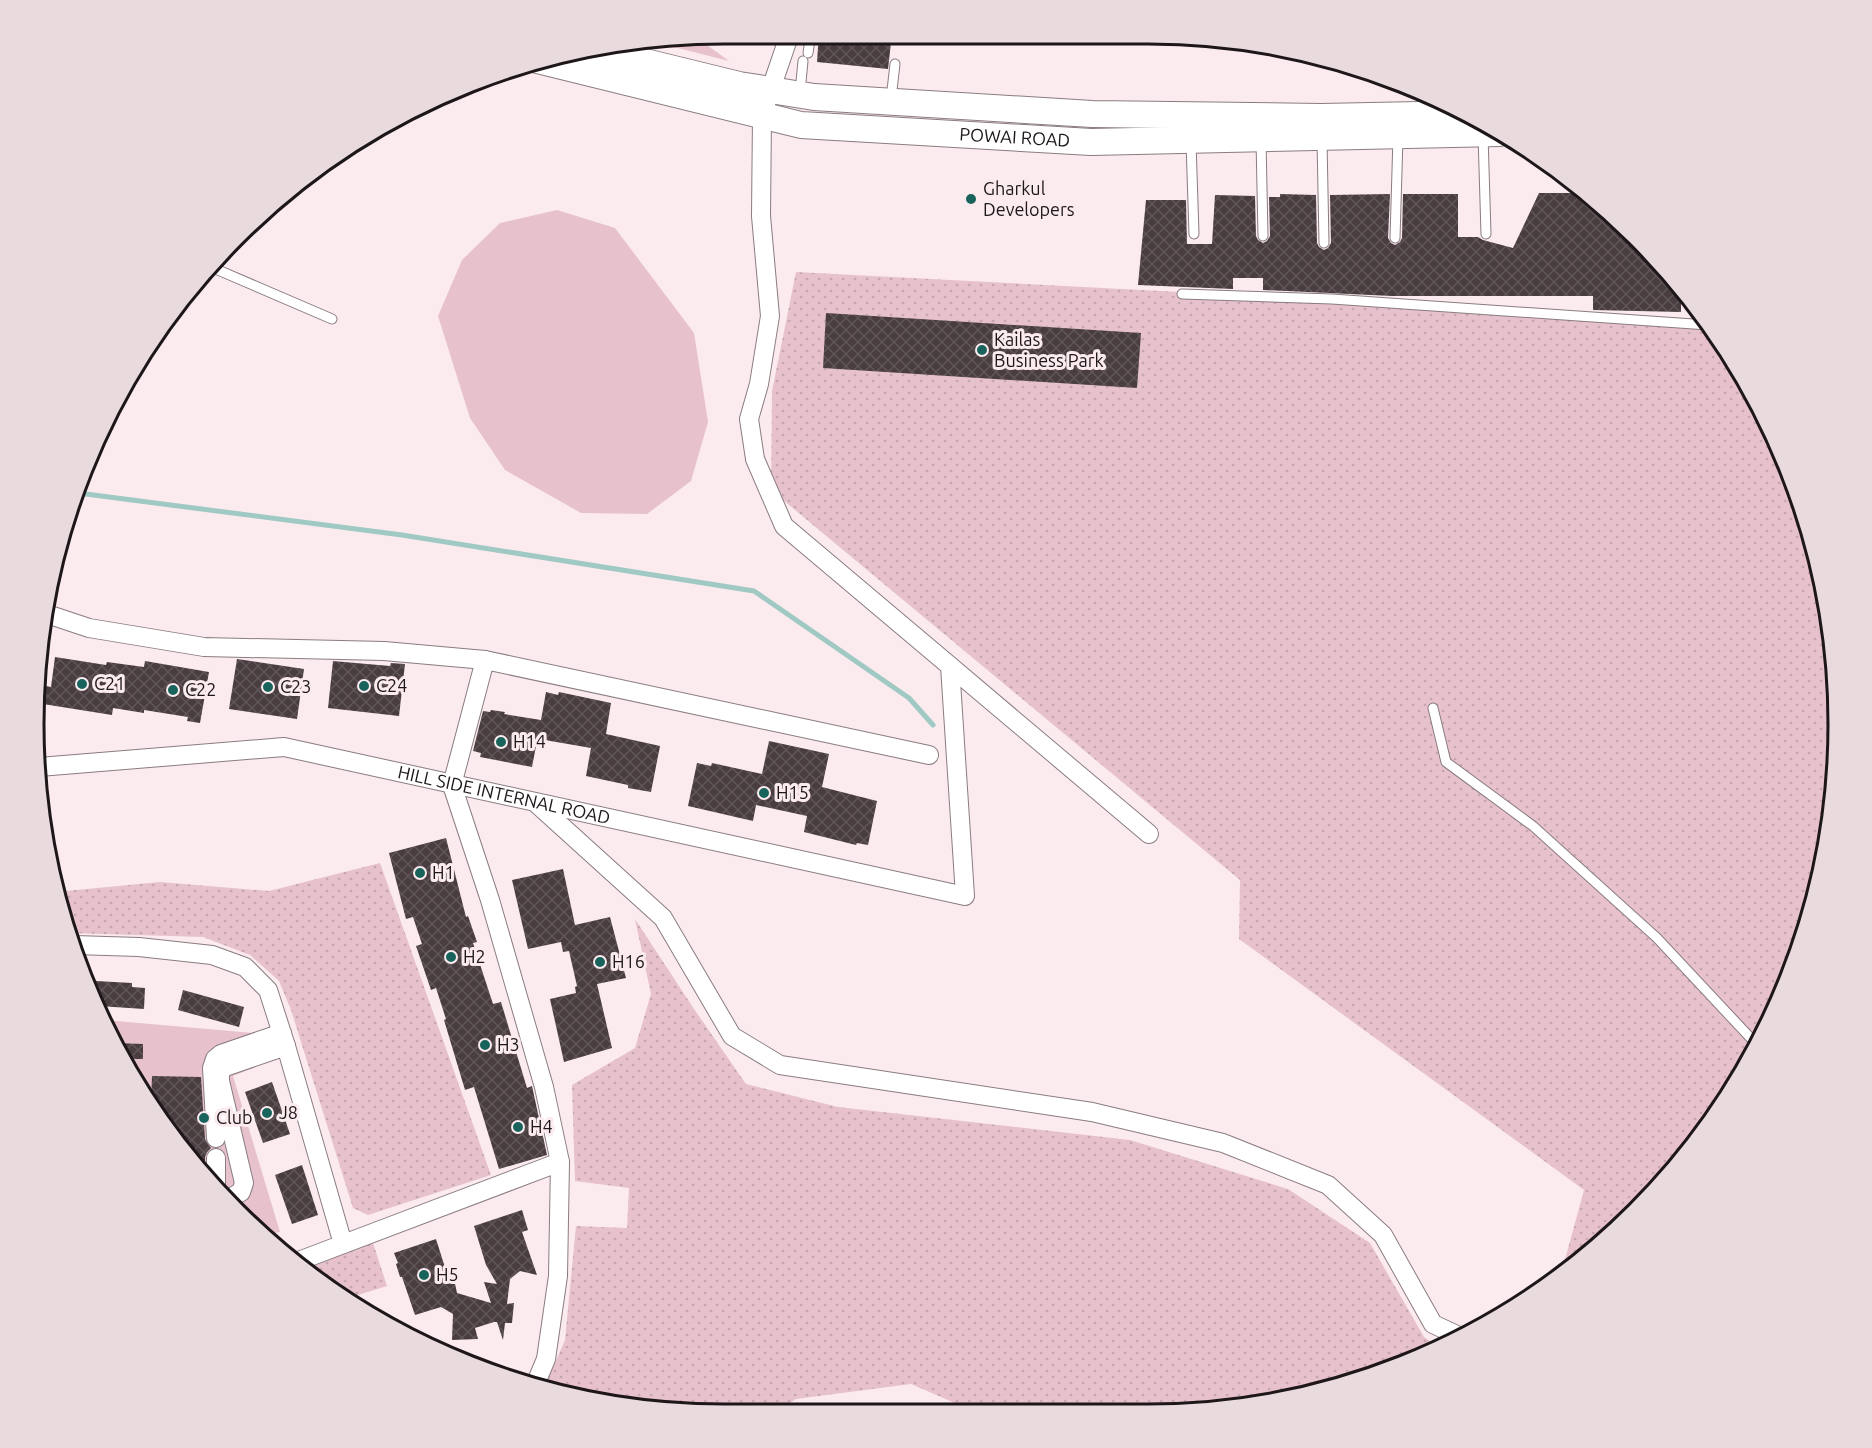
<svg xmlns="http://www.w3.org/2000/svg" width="1872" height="1448" viewBox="0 0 1872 1448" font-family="Ubuntu,sans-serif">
<defs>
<pattern id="grass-dots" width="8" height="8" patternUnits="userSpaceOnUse" patternTransform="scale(1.5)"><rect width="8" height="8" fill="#e7c2cc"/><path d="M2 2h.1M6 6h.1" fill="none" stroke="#c6a6af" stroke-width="1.8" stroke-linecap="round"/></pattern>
<pattern id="building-cross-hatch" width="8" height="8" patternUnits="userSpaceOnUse" patternTransform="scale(1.5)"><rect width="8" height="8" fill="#493d40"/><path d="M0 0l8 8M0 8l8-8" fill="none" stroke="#605658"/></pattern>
</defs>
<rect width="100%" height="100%" fill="#fbebef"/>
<g fill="url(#grass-dots)">
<polygon points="796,272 1703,319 1746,378 1802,502 1833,633 1838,769 1816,902 1768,1029 1696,1144 1604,1243 1561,1274 1584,1190 1239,939 1240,880 771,490 772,391"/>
<polygon points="380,863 491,1175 368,1215 353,1208 291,1010 279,981 250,955 203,937 69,933 57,903 55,892 160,882 269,891"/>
<polygon points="635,919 694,1009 746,1084 838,1107 1130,1140 1288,1189 1370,1243 1424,1337 1439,1347 1370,1378 1194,1413 980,1414 911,1384 796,1399 771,1415 724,1415 590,1402 544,1388 565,1340 576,1226 627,1228 629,1188 575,1181 572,1085 635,1048 651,994"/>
<polygon points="373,1243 387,1286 342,1300 301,1266"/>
</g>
<g fill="#e7c2cc">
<polygon points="696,37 729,61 654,42"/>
<polygon points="557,210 615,228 694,333 708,422 691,481 647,514 581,513 505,470 470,418 438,316 462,260 500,223"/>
<polygon points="105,1020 265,1034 273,1060 233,1076 280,1232 263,1235 235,1212 126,1070"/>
</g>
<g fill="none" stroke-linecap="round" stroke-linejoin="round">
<polyline stroke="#9fc9c2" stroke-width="5" points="78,493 402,535 754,591 909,698 933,725"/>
</g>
<g fill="url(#building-cross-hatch)">
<polygon points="819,33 892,34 888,69 817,62"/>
<polygon points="1539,193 1587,193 1667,268 1681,287 1681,312 1593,310 1593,296 1392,296 1263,290 1263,278 1233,278 1233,289 1138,285 1146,200 1186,200 1187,244 1212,244 1215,195 1255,196 1256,236 1258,240 1263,243 1267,241 1270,236 1269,197 1280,197 1280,194 1316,195 1317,243 1319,247 1324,250 1328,248 1331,243 1330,195 1390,194 1388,238 1391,243 1395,245 1400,242 1402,238 1403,194 1458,194 1458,237 1478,237 1483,240 1513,248"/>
<polygon points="826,313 1141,333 1137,388 823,368"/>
<polygon points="55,657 106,665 107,662 144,667 145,661 209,672 200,723 187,721 188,717 144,710 144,713 113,708 112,715 43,704 46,686 51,687"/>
<polygon points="237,659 304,669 297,719 229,709"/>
<polygon points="333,661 390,666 391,663 405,664 399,716 328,708"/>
<polygon points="546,692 558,695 559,692 611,703 606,734 660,746 651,792 628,788 628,785 586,776 591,748 539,739 539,741 537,741 532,767 480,757 481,753 473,751 483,711 490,712 491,710 505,712 504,714 541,720"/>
<polygon points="769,741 829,754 822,787 877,801 868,845 857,843 856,845 804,832 807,816 756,805 753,821 688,806 697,763 711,766 712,763 762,774"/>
<polygon points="446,838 466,917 468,916 477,942 473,943 493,1004 501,1002 527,1088 532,1086 547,1155 499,1169 474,1087 465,1090 444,1020 446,1019 436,988 431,990 416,946 422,944 413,917 406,919 389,853"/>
<polygon points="563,869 575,925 610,917 626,978 597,984 612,1048 564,1062 550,999 576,993 575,987 577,986 569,951 563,952 561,942 528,949 512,880"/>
<polygon points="96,981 132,983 132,987 145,988 144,1009 99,1006 90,983 96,983"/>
<polygon points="183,990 244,1007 239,1027 178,1010"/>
<polygon points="115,1043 143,1044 143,1059 121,1059"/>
<polygon points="152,1076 201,1077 205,1139 211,1148 207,1152 205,1157 205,1173 151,1103"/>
<polygon points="272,1082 290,1134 263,1143 245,1092"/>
<polygon points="302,1165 318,1215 292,1224 275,1175"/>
<polygon points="522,1210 528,1230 522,1232 537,1275 520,1271 510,1279 507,1304 514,1303 512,1323 505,1323 503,1340 497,1322 494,1322 475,1328 478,1339 452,1340 453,1314 441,1307 415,1315 402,1277 400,1277 396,1264 398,1263 394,1253 436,1239 449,1280 454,1279 457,1293 491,1303 484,1282 497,1284 486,1265 474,1226"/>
</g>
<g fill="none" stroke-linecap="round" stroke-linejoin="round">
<g stroke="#8a7c80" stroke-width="11">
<g id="lane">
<polyline points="808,53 811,33"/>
<polyline points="800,92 803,61"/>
<polyline points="891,99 895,64"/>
<polyline points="1483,135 1486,234"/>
<polyline points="1261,140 1263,236"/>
<polyline points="1322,140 1324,243"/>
<polyline points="1191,142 1194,234"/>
<polyline points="1565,179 1572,179"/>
<polyline points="1395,238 1398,137"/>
<polyline points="211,267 332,319"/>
<polyline points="1182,294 1332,299 1708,325"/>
<polyline points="1433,708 1446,762 1533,826 1657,938 1758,1046"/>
</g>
</g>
<g stroke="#8a7c80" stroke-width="20">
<g id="street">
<polyline points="47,614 89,628 204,647 384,651 485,660 929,755"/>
<polyline points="485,660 452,785 490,900 544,1087 560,1162 558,1276 546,1359 535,1385"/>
<polyline points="950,666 1149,834"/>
<path id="s1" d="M39,767L284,747L965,896L950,666L784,526L755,459L749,419L759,384L770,316L761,216L762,115L790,33"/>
<polyline points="536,803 663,918 732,1036 780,1065 1092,1112 1223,1143 1328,1185 1383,1235 1433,1324 1461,1337"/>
<polyline points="74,945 139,947 212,955 245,967 268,990 286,1046 343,1244"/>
<polyline points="216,1138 212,1068 215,1059 221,1054 282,1033"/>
<polyline points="216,1187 216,1158"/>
<polyline points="224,1198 228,1199 241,1192 244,1183 220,1081 220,1072 225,1067 286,1046"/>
<polyline points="296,1262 560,1162"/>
</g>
</g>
<g stroke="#8a7c80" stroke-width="28">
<g id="secondary">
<polyline points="596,50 739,85 814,97 1092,114 1321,117 1469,114"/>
<path id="s2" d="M537,60L801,125L1091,142L1499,133"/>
</g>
</g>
<use href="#lane" stroke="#fff" stroke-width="9"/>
<use href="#street" stroke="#fff" stroke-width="18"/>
<use href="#secondary" stroke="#fff" stroke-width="26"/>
</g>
<g fill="#18635b" stroke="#fbebef" stroke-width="2">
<circle cx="971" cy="199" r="6"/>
<circle cx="982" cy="350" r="6"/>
<circle cx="82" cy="684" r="6"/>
<circle cx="364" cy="686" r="6"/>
<circle cx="268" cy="687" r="6"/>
<circle cx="173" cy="690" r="6"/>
<circle cx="501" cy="742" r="6"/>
<circle cx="764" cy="793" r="6"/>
<circle cx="420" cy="873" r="6"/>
<circle cx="451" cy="957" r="6"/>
<circle cx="600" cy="962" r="6"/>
<circle cx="485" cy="1045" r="6"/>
<circle cx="267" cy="1113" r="6"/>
<circle cx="204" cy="1118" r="6"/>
<circle cx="518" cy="1127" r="6"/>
<circle cx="424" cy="1275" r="6"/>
</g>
<g text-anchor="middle" stroke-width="6" stroke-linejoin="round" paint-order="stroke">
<g font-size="18" fill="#1d1719" stroke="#fbebef">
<text dy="6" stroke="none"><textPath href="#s2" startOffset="486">POWAI ROAD</textPath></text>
<text dy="6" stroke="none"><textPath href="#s1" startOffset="471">HILL SIDE INTERNAL ROAD</textPath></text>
</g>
<g font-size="18" fill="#1d1719" stroke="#fbebef" text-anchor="start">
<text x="983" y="195">Gharkul<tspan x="983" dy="21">Developers</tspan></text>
<text x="994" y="346">Kailas<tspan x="994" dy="21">Business Park</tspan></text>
<text x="94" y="690">C21</text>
<text x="376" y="692">C24</text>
<text x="280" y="693">C23</text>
<text x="185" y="696">C22</text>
<text x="513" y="748">H14</text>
<text x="776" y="799">H15</text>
<text x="432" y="879">H1</text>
<text x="463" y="963">H2</text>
<text x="612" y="968">H16</text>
<text x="497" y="1051">H3</text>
<text x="279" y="1119">J8</text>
<text x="216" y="1124">Club</text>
<text x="530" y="1133">H4</text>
<text x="436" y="1281">H5</text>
</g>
</g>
<path d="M0 0H1872V1448H0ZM724 44H1148A680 680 0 0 1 1828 724V724A680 680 0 0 1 1148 1404H724A680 680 0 0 1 44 724V724A680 680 0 0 1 724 44Z" fill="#e9dade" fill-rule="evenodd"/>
<path fill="none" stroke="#1d1719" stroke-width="3" d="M724 44H1148A680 680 0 0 1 1828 724V724A680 680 0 0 1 1148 1404H724A680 680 0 0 1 44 724V724A680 680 0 0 1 724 44Z"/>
</svg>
